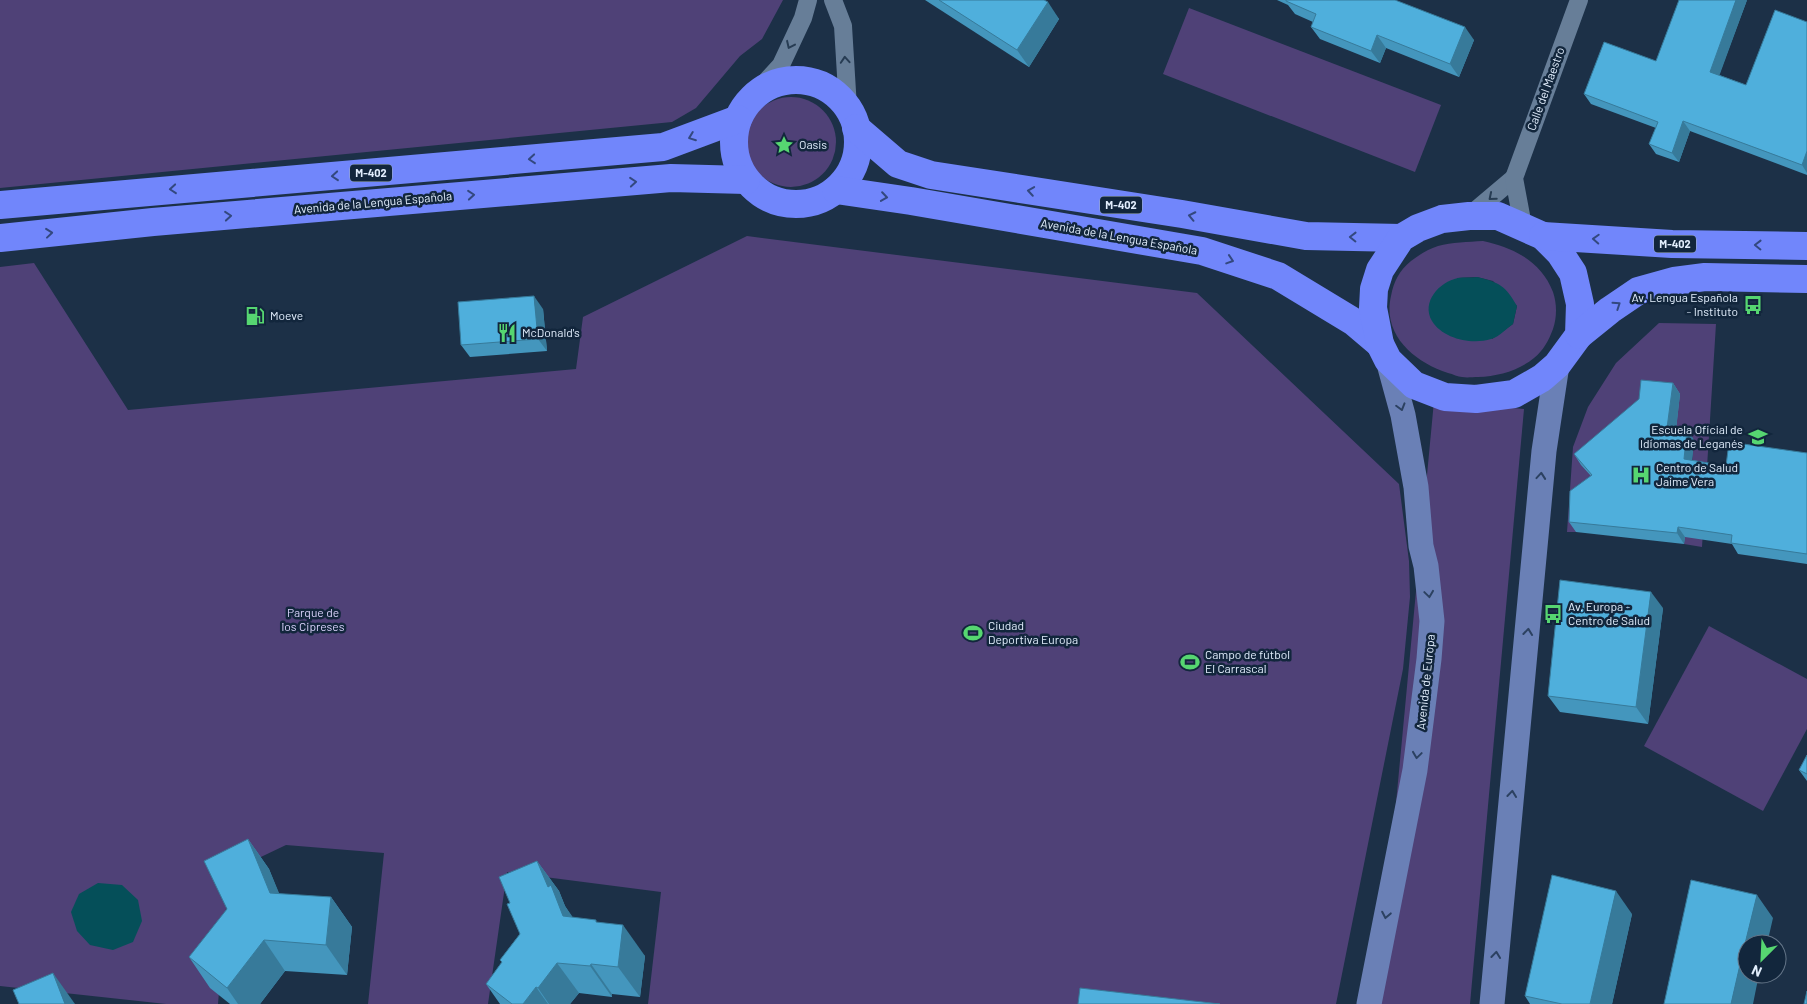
<svg xmlns="http://www.w3.org/2000/svg" width="1807" height="1004" viewBox="0 0 1807 1004" font-family="Barlow,sans-serif">
<rect width="100%" height="100%" fill="#1c3047"/>
<g fill="#4f4177" fill-rule="evenodd">
<polygon points="0,0 783,0 762,39 740,56 696,108 672,122 0,188"/>
<polygon points="1189,8 1441,105 1415,172 1163,74"/>
<circle cx="791" cy="142" r="45"/>
<polygon points="747,236 1197,293 1399,484 1409,561 1410,597 1403,669 1336,1004 648,1004 661,892 507,872 488,1004 368,1004 384,853 286,845 229,872 218,1004 166,1004 0,986 0,267 34,263 128,410 576,369 583,317"/>
<path d="M1483,241C1514,248 1541,261 1553,292C1557,304 1557,317 1553,329C1549,340 1543,351 1534,358C1518,371 1498,376 1478,377C1473,377 1467,378 1462,377C1458,377 1453,374 1448,373C1414,362 1382,335 1391,296C1394,281 1399,271 1411,261C1419,255 1428,249 1438,246C1452,242 1468,242 1483,241ZM1477,277L1493,281L1517,306L1513,324L1492,339L1457,278Z"/>
<polygon points="1659,323 1716,324 1702,547 1684,544 1694,441 1600,486 1578,501 1576,532 1567,532 1573,447 1588,407 1616,363"/>
<polygon points="1434,401 1524,409 1470,1004 1377,1004"/>
<polygon points="1709,626 1807,679 1807,729 1763,811 1644,746"/>
</g>
<g fill="#054f59">
<path d="M1477,277C1500,283 1505,285 1517,306L1513,324C1507,328 1499,337 1491,339C1472,345 1443,339 1432,321C1421,302 1439,282 1458,278C1464,277 1471,278 1477,277Z"/>
<polygon points="98,883 122,885 138,900 142,921 133,942 113,950 90,945 77,931 71,912 79,894"/>
</g>
<g fill="none" stroke-linecap="round" stroke-linejoin="round">
<g stroke="#677e98" stroke-width="18">
<polyline points="833,0 843,26 848,108"/>
<polyline points="751,98 781,65 803,18 808,0"/>
<polyline points="1469,216 1514,178"/>
<polyline points="1523,226 1514,178 1579,0"/>
</g>
<g stroke="#6a80b6" stroke-width="25">
<polyline points="1369,1004 1415,770 1429,659 1432,621 1426,566 1421,546 1416,487 1403,415 1388,360"/>
<polyline points="1492,1004 1544,451 1557,365"/>
</g>
<g stroke="#7186fb" stroke-width="28">
<circle cx="796" cy="142" r="62"/>
<polyline points="856,128 898,164 931,175 1182,214 1306,236 1401,238"/>
<polyline points="836,190 911,201 1202,251 1278,276 1354,322 1380,344"/>
<polyline points="0,205 663,147 738,119"/>
<polygon points="1469,216 1498,216 1543,236 1560,253 1573,273 1580,304 1579,335 1557,365 1542,378 1514,394 1476,399 1445,397 1414,385 1388,360 1380,344 1373,308 1374,289 1380,270 1401,238 1418,228 1442,219"/>
<polyline points="1543,236 1672,244 1807,246"/>
<polyline points="0,238 153,222 671,178 746,180"/>
<polyline points="1579,335 1610,310 1638,291 1674,281 1705,277 1807,279"/>
</g>
</g>
<g fill="#4496bd">
<polygon points="925,0 1044,0 1059,19 1029,67"/>
<polygon points="1277,0 1395,0 1474,40 1459,77 1386,48 1380,63 1320,39 1311,27 1313,22 1295,14 1288,5"/>
<polygon points="1747,0 1719,75 1746,85 1807,22 1807,175 1690,131 1679,162 1656,154 1649,144 1656,128 1591,104 1584,94 1656,61"/>
<polygon points="543,309 547,351 470,357 461,345"/>
<polygon points="1673,383 1680,394 1676,429 1687,430 1694,440 1692,460 1726,466 1807,453 1807,564 1738,554 1732,544 1685,537 1684,544 1576,532 1569,522 1591,476 1581,465 1574,454"/>
<polygon points="1663,608 1648,724 1560,712 1548,696"/>
<polygon points="1807,755 1807,781 1799,770"/>
<polygon points="248,839 269,869 279,894 331,897 352,927 347,975 285,971 260,1004 230,1004 210,988 189,957 227,909"/>
<polygon points="537,861 559,891 565,906 572,917 598,923 645,956 640,997 612,994 612,997 579,993 570,1004 500,1004 486,984 502,962 500,960 520,934 510,903"/>
<polygon points="1632,914 1612,1004 1530,1004 1525,996"/>
</g>
<g fill="#377a9a">
<polygon points="1736,0 1747,0 1717,82 1710,72"/>
<polygon points="1048,2 1059,19 1029,67 1017,50"/>
<polygon points="1465,27 1474,40 1459,77 1450,64"/>
<polygon points="1377,35 1386,48 1380,63 1371,51"/>
<polygon points="1683,121 1690,131 1679,162 1672,153"/>
<polygon points="1807,151 1807,173 1802,165"/>
<polygon points="534,296 543,309 547,351 538,339"/>
<polygon points="1673,383 1680,394 1675,439 1667,428"/>
<polygon points="1687,430 1694,440 1691,469 1684,459"/>
<polygon points="1678,527 1685,537 1684,544 1677,533"/>
<polygon points="1651,592 1663,608 1648,724 1636,707"/>
<polygon points="248,839 269,869 292,924 270,893"/>
<polygon points="537,861 559,891 565,906 572,916 585,946 563,916 548,887"/>
<polygon points="1616,891 1632,914 1612,1004 1590,1004"/>
<polygon points="1757,895 1773,918 1767,944 1747,944 1747,974 1759,974 1753,1004 1731,1004 1742,956"/>
<polygon points="331,897 352,927 347,975 326,945"/>
<polygon points="623,925 645,956 640,997 618,967"/>
<polygon points="264,940 285,971 260,1004 238,1004 227,988"/>
<polygon points="557,963 579,993 570,1004 549,1004 538,988"/>
<polygon points="591,964 612,994 612,997 590,966"/>
<polygon points="53,973 75,1004 65,1004"/>
<polygon points="536,987 548,1004 523,1004"/>
</g>
<g fill="#4fafdc" stroke="#377a9a">
<polygon points="939,0 1044,0 1048,2 1017,50"/>
<polygon points="1286,0 1395,0 1465,27 1450,64 1377,35 1371,51 1311,27 1316,14 1286,1"/>
<polygon points="1679,0 1736,0 1710,72 1746,85 1775,10 1807,22 1807,151 1802,165 1683,121 1672,153 1649,144 1658,122 1584,94 1604,42 1656,61"/>
<polygon points="534,296 538,339 461,345 458,302"/>
<polygon points="1641,380 1673,383 1667,428 1687,430 1684,459 1726,466 1729,442 1807,453 1807,554 1731,543 1732,535 1678,527 1677,533 1569,522 1570,491 1592,475 1574,454 1639,399"/>
<polygon points="1560,580 1651,592 1636,707 1548,696"/>
<polygon points="1807,755 1807,774 1799,770"/>
<polygon points="248,839 270,893 331,897 326,945 264,940 227,988 189,957 227,909 204,861"/>
<polygon points="537,861 548,887 551,885 563,916 596,920 596,922 623,925 618,967 591,964 590,966 557,963 538,988 536,987 523,1004 512,1004 486,984 502,962 500,960 520,934 507,904 510,903 499,877"/>
<polygon points="1552,875 1616,891 1590,1004 1562,1004 1525,996"/>
<polygon points="1691,880 1757,895 1742,956 1731,1004 1664,1004"/>
<polygon points="53,973 65,1004 19,1004 13,990"/>
<polygon points="1080,988 1220,1004 1078,1004"/>
<polygon points="1807,991 1807,1004 1804,1004"/>
</g>
<defs><path id="oneway-chevron" d="M-2-3.5L2.5 0L-2 3.5" fill="none" stroke-width="1.6" stroke-linecap="round" stroke-linejoin="round" transform="scale(1.25)"/></defs>
<g stroke="#273c53">
<use href="#oneway-chevron" transform="translate(790 45) rotate(115)"/>
<use href="#oneway-chevron" transform="translate(845 60) rotate(-94)"/>
<use href="#oneway-chevron" transform="translate(1492 197) rotate(140)"/>
</g>
<g stroke="#33487f">
<use href="#oneway-chevron" transform="translate(692 137) rotate(159)"/>
<use href="#oneway-chevron" transform="translate(532 159) rotate(175)"/>
<use href="#oneway-chevron" transform="translate(335 176) rotate(175)"/>
<use href="#oneway-chevron" transform="translate(633 182) rotate(-5)"/>
<use href="#oneway-chevron" transform="translate(173 189) rotate(175)"/>
<use href="#oneway-chevron" transform="translate(1031 191) rotate(-171)"/>
<use href="#oneway-chevron" transform="translate(471 195) rotate(-5)"/>
<use href="#oneway-chevron" transform="translate(884 197) rotate(8)"/>
<use href="#oneway-chevron" transform="translate(228 216) rotate(-5)"/>
<use href="#oneway-chevron" transform="translate(1192 216) rotate(-168)"/>
<use href="#oneway-chevron" transform="translate(49 233) rotate(-6)"/>
<use href="#oneway-chevron" transform="translate(1353 237) rotate(-179)"/>
<use href="#oneway-chevron" transform="translate(1596 239) rotate(-177)"/>
<use href="#oneway-chevron" transform="translate(1758 245) rotate(-179)"/>
<use href="#oneway-chevron" transform="translate(1230 260) rotate(18)"/>
<use href="#oneway-chevron" transform="translate(1617 305) rotate(-34)"/>
</g>
<g stroke="#2c4161">
<use href="#oneway-chevron" transform="translate(1401 407) rotate(74)"/>
<use href="#oneway-chevron" transform="translate(1541 476) rotate(-85)"/>
<use href="#oneway-chevron" transform="translate(1429 594) rotate(82)"/>
<use href="#oneway-chevron" transform="translate(1528 632) rotate(-84)"/>
<use href="#oneway-chevron" transform="translate(1417 755) rotate(98)"/>
<use href="#oneway-chevron" transform="translate(1512 794) rotate(-84)"/>
<use href="#oneway-chevron" transform="translate(1386 915) rotate(101)"/>
<use href="#oneway-chevron" transform="translate(1496 955) rotate(-84)"/>
</g>
<defs>
<g id="sight-bare" transform="scale(1.5)"><path d="M0-6L1.8-2.2L6-1.7L2.9 1.2L3.7 5.4L0 3.3L-3.7 5.4L-2.9 1.2L-6-1.7L-1.8-2.2Z" fill="#56d671" stroke="#12263c" stroke-width="2.5" paint-order="stroke"/></g>
<g id="bus-bare" transform="scale(1.5)"><path d="M-5-6H5V4H4V6H2V4H-2V6H-4V4H-5ZM-3.5-4V0h7V-4ZM-3.5 1.2v1.5H-2V1.2ZM2 1.2v1.5H3.5V1.2Z" fill="#56d671" stroke="#12263c" stroke-width="2.5" paint-order="stroke"/></g>
<g id="fuel-bare" transform="scale(1.5)"><path d="M-5.5-6h7V0h2V4h1.3V-2.5L3-4.5l.8-.8L6-3V5H2.5V1h-1V6h-7ZM-4.2-4.7v3.2H.2V-4.7Z" fill="#56d671" stroke="#12263c" stroke-width="2.5" paint-order="stroke"/></g>
<g id="restaurant-bare" transform="scale(1.5)"><path d="M-5-6h1v4h1v-4h1v4h1v-4h1v5L-1.5 .5V6h-2V.5L-5-1ZM5-6V6H3V1.5H1.5Q1.5-4 5-6Z" fill="#56d671" stroke="#12263c" stroke-width="2.5" paint-order="stroke"/></g>
<g id="school-bare" transform="scale(1.5)"><path d="M0-5L7-2L0 1L-7-2ZM-4 1L0 2.5L4 1V4Q0 6-4 4Z" fill="#56d671" stroke="#12263c" stroke-width="2.5" paint-order="stroke"/></g>
<g id="hospital-bare" transform="scale(1.5)"><path d="M-5-5h3v3.5h4V-5h3V5h-3V1.5h-4V5h-3Z" fill="#56d671" stroke="#12263c" stroke-width="2.5" paint-order="stroke"/></g>
<g id="stadium-bare" transform="scale(1.5)"><path d="M0-5a6.5 5 0 1 0 0 10a6.5 5 0 1 0 0-10ZM-3.5-1.8h7v3.6h-7Z" fill="#56d671" stroke="#12263c" stroke-width="2.5" paint-order="stroke"/></g>
</defs>
<g fill-rule="evenodd">
<use href="#sight-bare" x="784" y="145"/>
<use href="#bus-bare" x="1753" y="305"/>
<use href="#fuel-bare" x="255" y="316"/>
<use href="#restaurant-bare" x="507" y="333"/>
<use href="#school-bare" x="1758" y="437"/>
<use href="#hospital-bare" x="1641" y="475"/>
<use href="#bus-bare" x="1553" y="614"/>
<use href="#stadium-bare" x="973" y="633"/>
<use href="#stadium-bare" x="1190" y="662"/>
</g>
<g text-anchor="middle" stroke-width="5" stroke-linejoin="round" paint-order="stroke">
<g fill="#12263c" stroke="#a4b2c3" stroke-width="1">
<rect x="350" y="164.5" width="42" height="17" rx="4"/>
<rect x="1100" y="196.5" width="42" height="17" rx="4"/>
<rect x="1654" y="235.5" width="42" height="17" rx="4"/>
</g>
<g font-size="11" font-weight="bold" fill="#e2eefd">
<text x="371" y="177">M-402</text>
<text x="1121" y="209">M-402</text>
<text x="1675" y="248">M-402</text>
</g>
<g font-size="12" fill="#e2eefd" stroke="#12263c">
<text transform="translate(1546 89) rotate(-70)" y="4">Calle del Maestro</text>
<text transform="translate(373 203) rotate(-5)" y="4">Avenida de la Lengua Española</text>
<text transform="translate(1119 237) rotate(10)" y="4">Avenida de la Lengua Española</text>
<text transform="translate(1426 682) rotate(-84)" y="4">Avenida de Europa</text>
</g>
<g font-size="12" fill="#e2eefd" stroke="#12263c" text-anchor="start">
<text x="799" y="149">Oasis</text>
<text x="1738" y="302" text-anchor="end">Av. Lengua Española<tspan x="1738" dy="14">- Instituto</tspan></text>
<text x="270" y="320">Moeve</text>
<text x="522" y="337">McDonald's</text>
<text x="1743" y="434" text-anchor="end">Escuela Oficial de<tspan x="1743" dy="14">Idiomas de Leganés</tspan></text>
<text x="1656" y="472">Centro de Salud<tspan x="1656" dy="14">Jaime Vera</tspan></text>
<text x="1568" y="611">Av. Europa -<tspan x="1568" dy="14">Centro de Salud</tspan></text>
<text x="988" y="630">Ciudad<tspan x="988" dy="14">Deportiva Europa</tspan></text>
<text x="1205" y="659">Campo de fútbol<tspan x="1205" dy="14">El Carrascal</tspan></text>
</g>
<g font-size="12" fill="#dad2fb" stroke="#12263c">
<text x="313" y="617">Parque de<tspan x="313" dy="14">los Cipreses</tspan></text>
</g>
</g>
<g transform="translate(1762 959) rotate(204)"><circle r="24" fill="#12263c" stroke="#657689"/>
<path d="M0-4L9 19L0 12L-9 19Z" fill="#56d671"/>
<text y="-8" font-size="14" font-weight="bold" text-anchor="middle" fill="#e2eefd">N</text>
</g>
</svg>
